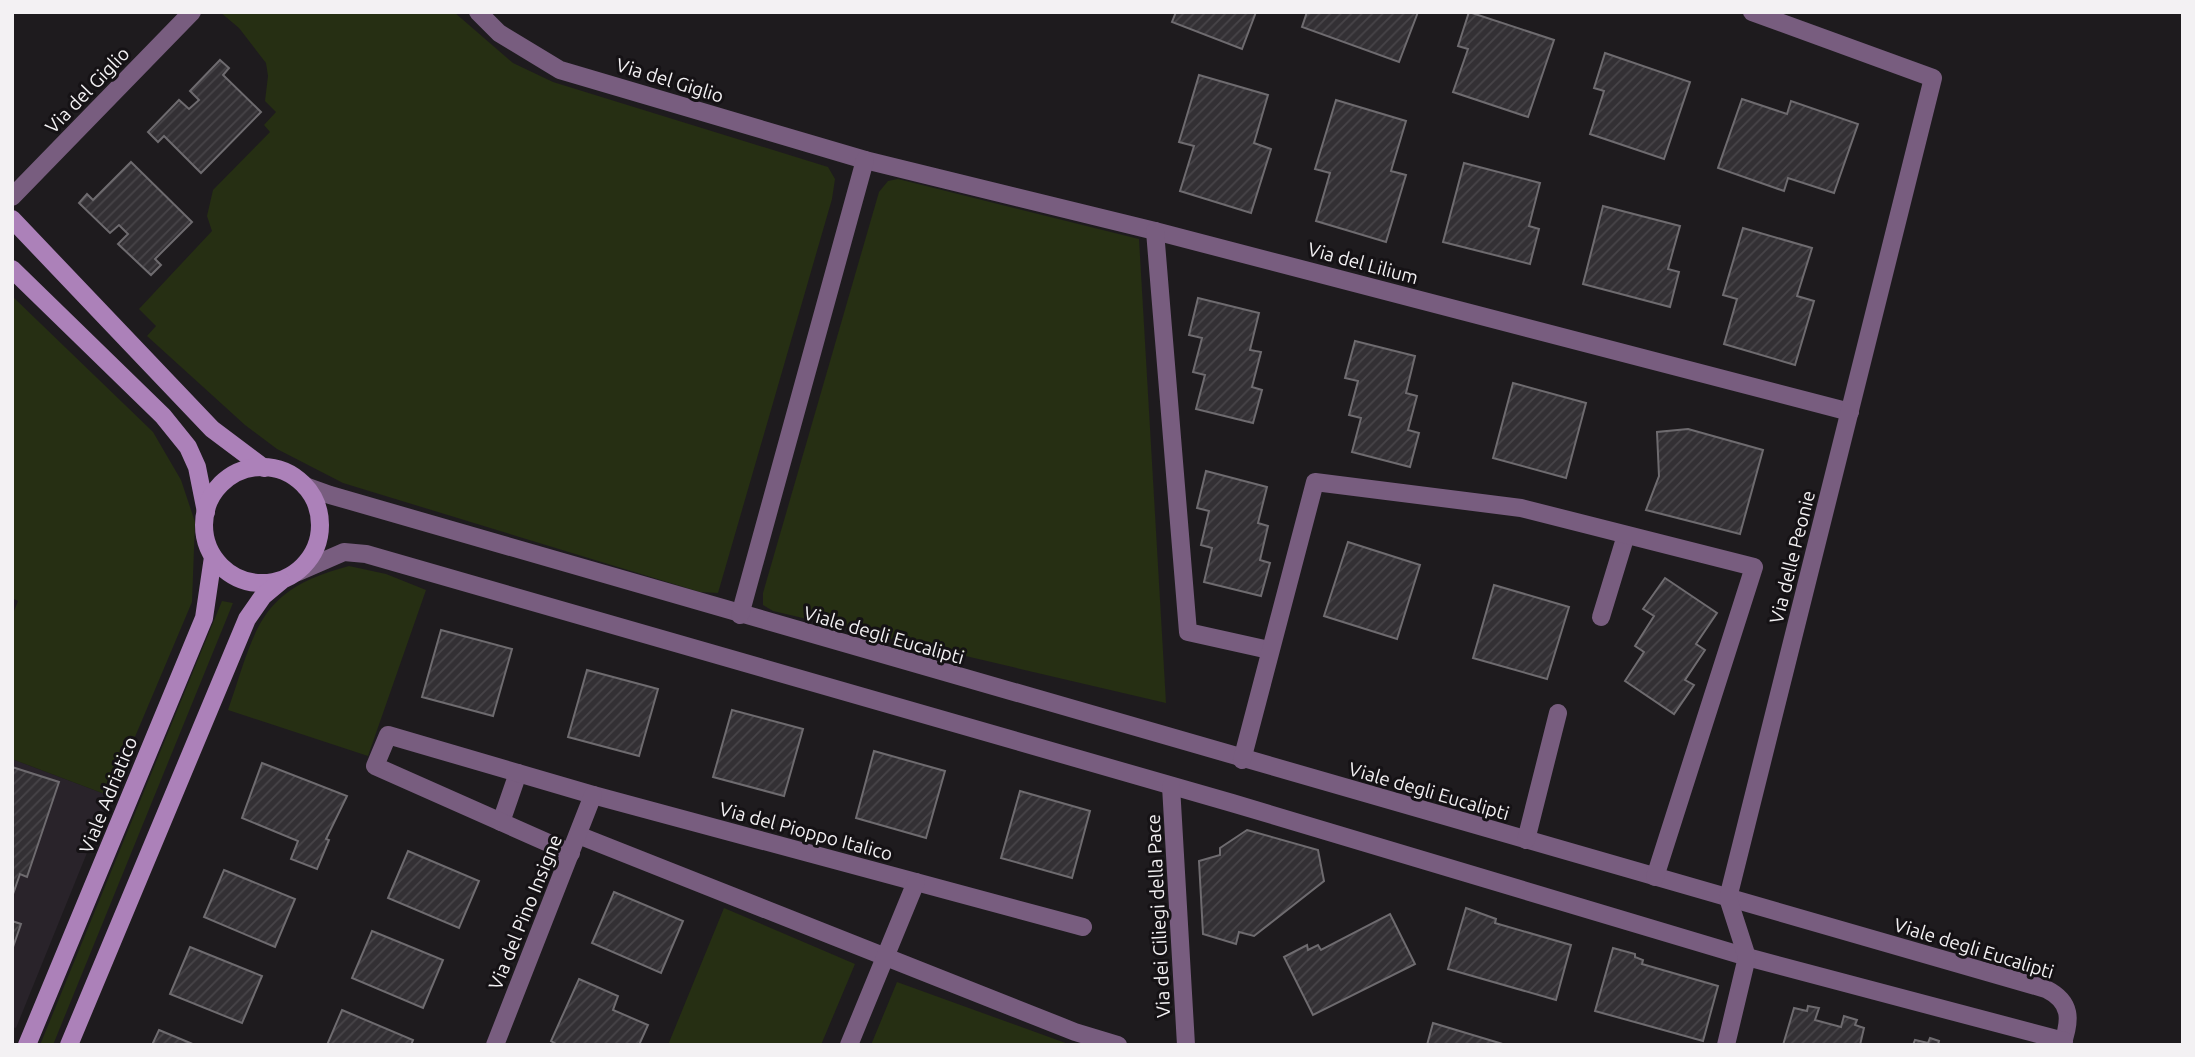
<svg xmlns="http://www.w3.org/2000/svg" width="2195" height="1057" viewBox="0 0 2195 1057" font-family="Ubuntu,sans-serif">
<defs>
<pattern id="building-hatch" width="6" height="6" patternUnits="userSpaceOnUse" patternTransform="scale(1.75)"><rect width="6" height="6" fill="#333034"/><path d="M-1 1l2-2M0 6l6-6M5 7l2-2" fill="none" stroke="#474448"/></pattern>
</defs>
<rect width="100%" height="100%" fill="#1e1b1e"/>
<polygon fill="#29232a" points="12,759 110,796 16,1028 12,1027"/>
<g fill="#262f13">
<polygon points="220,12 454,12 513,63 553,82 828,167 835,179 832,199 718,593 700,592 343,483 277,449 245,425 147,336 156,326 139,309 212,231 207,216 213,190 270,132 264,125 276,112 265,101 268,76 266,63 239,28"/>
<polygon points="898,179 1139,239 1166,703 773,611 763,605 763,593 879,192 888,181"/>
<polygon points="12,296 153,432 181,480 195,522 192,602 110,796 12,759 12,616 18,601 12,598"/>
<path d="M349,566L386,574L426,590L368,756L228,710C256,629 257,590 349,566Z"/>
<polygon points="222,601 233,603 53,1045 40,1045"/>
<polygon points="724,908 855,964 821,1045 668,1045"/>
<polygon points="897,982 1071,1045 871,1045"/>
</g>
<g fill="url(#building-hatch)" stroke="#6e6b6f" stroke-width="2">
<polygon points="1176,12 1256,12 1242,49 1172,22"/>
<polygon points="1307,12 1418,12 1399,62 1302,27"/>
<polygon points="1469,12 1554,40 1528,117 1453,92 1468,49 1458,46"/>
<polygon points="1605,53 1690,82 1664,159 1590,134 1604,91 1594,88"/>
<polygon points="220,60 229,68 223,75 261,112 201,173 164,136 158,142 148,132 179,100 189,109 199,100 190,91"/>
<polygon points="1199,75 1268,95 1254,143 1271,149 1251,213 1180,191 1194,146 1179,142"/>
<polygon points="1742,99 1787,114 1791,101 1858,124 1834,193 1788,178 1784,191 1718,168"/>
<polygon points="1336,100 1406,121 1391,171 1406,175 1386,242 1316,221 1330,173 1315,169"/>
<polygon points="131,162 192,222 155,259 161,265 151,275 118,244 128,234 119,225 110,233 79,203 87,194 93,200"/>
<polygon points="1464,163 1540,183 1529,226 1539,229 1530,264 1443,242"/>
<polygon points="1603,206 1680,226 1668,269 1679,272 1670,307 1583,284"/>
<polygon points="1743,228 1812,248 1797,296 1814,301 1795,365 1724,344 1737,299 1723,295"/>
<polygon points="1198,298 1259,313 1250,350 1261,352 1252,387 1262,390 1253,423 1196,409 1205,375 1193,372 1202,338 1189,335"/>
<polygon points="1355,341 1415,356 1406,393 1417,396 1408,430 1419,433 1410,467 1352,452 1361,418 1349,415 1358,381 1345,378"/>
<polygon points="1513,383 1586,403 1566,478 1493,458"/>
<polygon points="1688,429 1763,450 1740,534 1646,510 1659,476 1657,432"/>
<polygon points="1206,471 1267,487 1258,523 1268,526 1260,560 1270,563 1261,596 1204,582 1212,548 1201,545 1209,511 1197,508"/>
<polygon points="1348,542 1420,565 1397,639 1324,616"/>
<polygon points="1665,578 1717,613 1696,644 1705,650 1685,680 1694,685 1674,714 1625,681 1644,652 1635,646 1654,616 1643,609"/>
<polygon points="1494,585 1569,607 1547,679 1473,658"/>
<polygon points="441,630 512,649 493,716 422,697"/>
<polygon points="587,670 658,689 639,756 568,737"/>
<polygon points="732,710 803,729 784,796 713,777"/>
<polygon points="874,751 945,771 926,838 856,818"/>
<polygon points="262,763 347,796 326,839 329,840 317,869 291,859 298,841 242,818"/>
<polygon points="12,767 59,782 27,877 20,874 12,897"/>
<polygon points="1020,791 1090,811 1072,878 1001,858"/>
<polygon points="1247,830 1318,850 1324,881 1254,936 1239,932 1236,944 1203,934 1199,861 1220,855 1220,848"/>
<polygon points="408,851 479,881 459,928 388,898"/>
<polygon points="224,870 295,899 275,947 204,917"/>
<polygon points="614,892 683,921 661,973 592,943"/>
<polygon points="1466,908 1496,919 1495,923 1571,945 1556,1000 1448,969"/>
<polygon points="1390,914 1415,964 1313,1015 1284,957 1307,945 1308,950 1318,945 1321,950"/>
<polygon points="12,921 21,924 12,950"/>
<polygon points="372,931 443,960 423,1008 352,978"/>
<polygon points="190,947 262,976 242,1023 170,994"/>
<polygon points="1613,948 1635,954 1635,957 1643,960 1642,964 1718,986 1703,1041 1595,1011"/>
<polygon points="579,979 618,996 613,1010 648,1025 639,1045 558,1045 551,1041"/>
<polygon points="1808,1006 1819,1008 1815,1020 1841,1027 1844,1016 1857,1020 1855,1025 1864,1028 1860,1045 1783,1045 1794,1008 1807,1011"/>
<polygon points="342,1010 413,1040 411,1045 327,1045"/>
<polygon points="1433,1023 1506,1045 1427,1045"/>
<polygon points="159,1030 195,1045 152,1045"/>
<polygon points="1930,1038 1939,1041 1938,1045 1913,1045 1915,1040 1928,1043"/>
</g>
<g fill="none" stroke-linecap="round" stroke-linejoin="round">
<g stroke="#785d7f" stroke-width="18">
<polyline points="478,12 499,33 560,70 865,160 1155,231 1850,412"/>
<polyline points="12,197 192,12"/>
<polyline points="1155,231 1188,632 1269,650"/>
<path d="M305,486L330,495L2046,989C2072,1002 2071,1020 2062,1045"/>
<polyline points="298,572 344,552 366,554 1232,803 1747,957 2064,1041"/>
<polyline points="740,615 865,160"/>
<polyline points="1601,617 1626,535"/>
<polyline points="1242,760 1315,482 1521,508 1754,567 1655,877"/>
<polyline points="1171,786 1186,1045"/>
<polyline points="501,822 518,773"/>
<polyline points="578,835 1075,1032 1118,1045"/>
<polyline points="1526,840 1558,713"/>
<polyline points="571,853 375,766 388,735 593,795 1083,927"/>
<polyline points="495,1045 593,795"/>
<polyline points="849,1045 916,882"/>
<polyline points="1726,1045 1747,957 1728,898 1933,78 1752,12"/>
</g>
<g stroke="#ac81b9" stroke-width="18">
<polyline points="12,219 212,429 264,468"/>
<polyline points="12,269 163,416 188,447 197,467 206,512"/>
<circle cx="262" cy="525" r="58"/>
<polyline points="27,1045 204,618 213,557"/>
<polyline points="69,1045 247,619 263,596 281,581"/>
</g>
</g>
<g text-anchor="middle" stroke-width="6" stroke-linejoin="round" paint-order="stroke">
<g font-size="19" fill="#f3f1f3" stroke="#151215">
<text transform="translate(670 80) rotate(17)" y="7">Via del Giglio</text>
<text transform="translate(87 90) rotate(-46)" y="7">Via del Giglio</text>
<text transform="translate(1363 263) rotate(15)" y="7">Via del Lilium</text>
<text transform="translate(1792 557) rotate(-76)" y="7">Via delle Peonie</text>
<text transform="translate(884 635) rotate(16)" y="7">Viale degli Eucalipti</text>
<text transform="translate(1429 791) rotate(16)" y="7">Viale degli Eucalipti</text>
<text transform="translate(108 795) rotate(-68)" y="7">Viale Adriatico</text>
<text transform="translate(806 831) rotate(15)" y="7">Via del Pioppo Italico</text>
<text transform="translate(525 912) rotate(-68)" y="7">Via del Pino Insigne</text>
<text transform="translate(1158 916) rotate(-93)" y="7">Via dei Ciliegi della Pace</text>
<text transform="translate(1974 948) rotate(17)" y="7">Viale degli Eucalipti</text>
</g>
</g>
<rect width="2195" height="1057" fill="none" stroke="#f3f1f3" stroke-width="28"/>
</svg>
